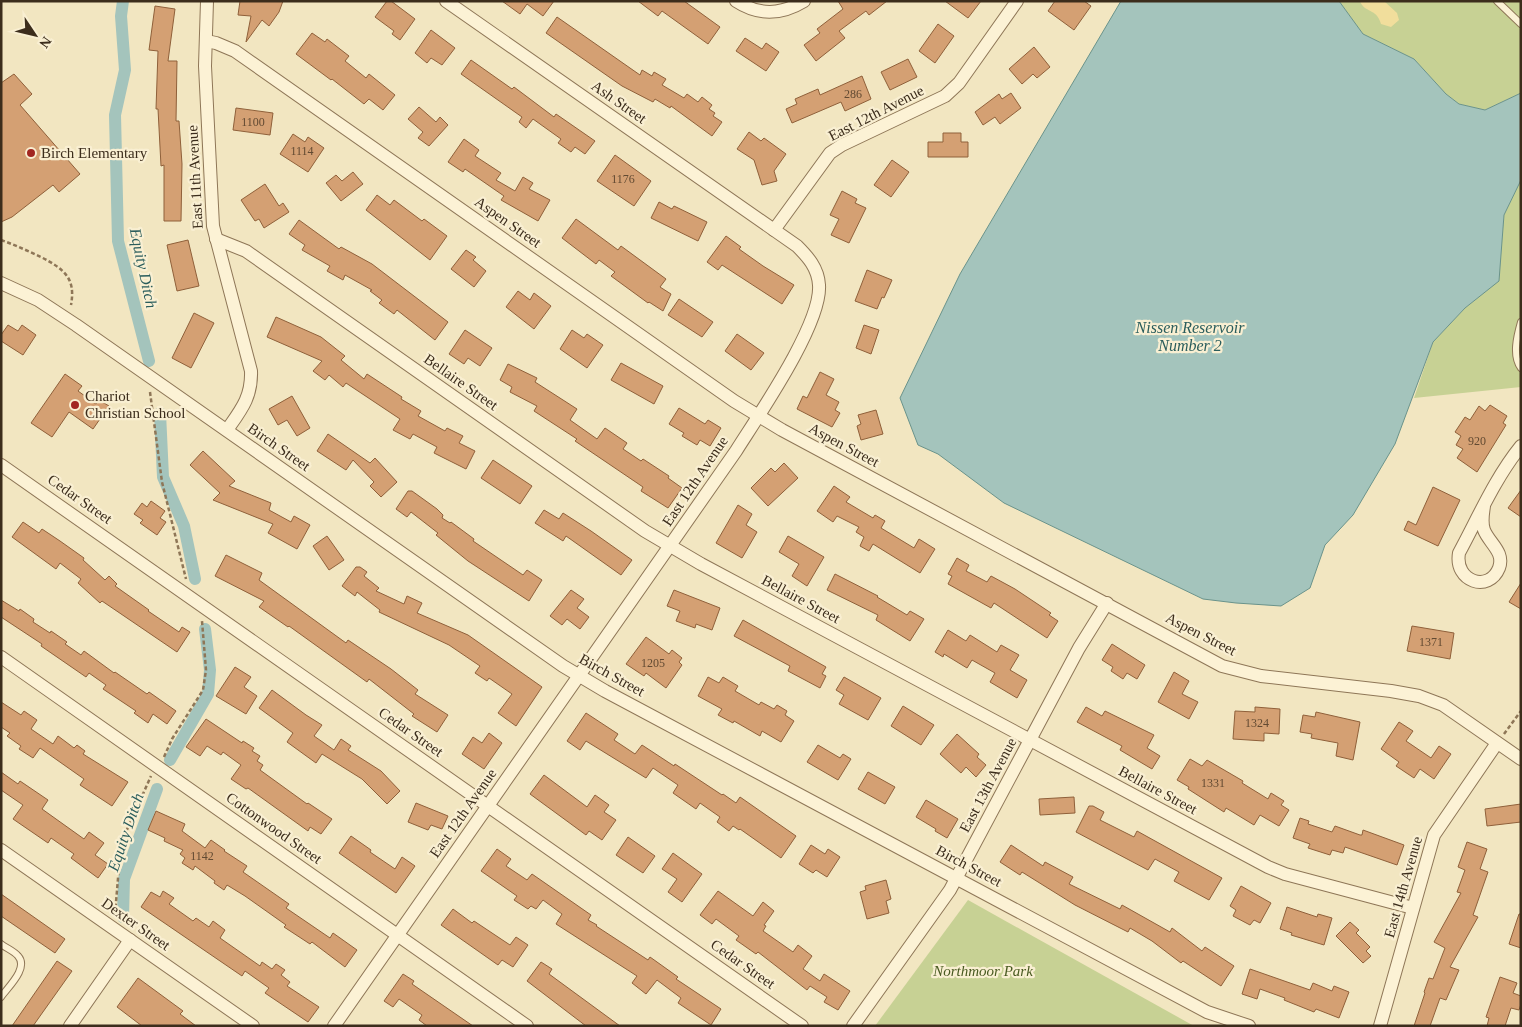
<svg xmlns="http://www.w3.org/2000/svg" width="1522" height="1027" viewBox="0 0 1522 1027" font-family="'Times New Roman',serif">
<rect width="100%" height="100%" fill="#f2e6c1"/>
<g fill="#c7d194">
<polygon points="1339,1 1521,1 1521,93 1485,110 1459,104 1446,94 1414,59 1363,34"/>
<polygon points="1521,180 1521,387 1414,398 1433,342 1465,308 1498,281 1504,215"/>
<polygon points="968,900 1194,1026 875,1026"/>
</g>
<path fill="#f1de9c" d="M1360,1H1384L1397,13L1399,20L1391,27L1381,24C1377,8 1364,13 1360,1Z"/>
<polygon fill="#a4c4bc" stroke="#6a938b" points="1121,1 1339,1 1363,34 1414,59 1446,94 1459,104 1485,110 1521,93 1521,180 1504,215 1499,281 1465,308 1433,342 1395,444 1353,515 1325,545 1310,588 1281,606 1236,603 1203,599 1004,503 938,454 918,445 900,398 960,274"/>
<g fill="none" stroke-linecap="round" stroke-linejoin="round">
<g stroke="#a4c4bc" stroke-width="12">
<polyline points="123,1 121,16 125,70 115,115 118,241 149,361"/>
<polyline points="160,413 163,477 184,526 195,579"/>
<polyline points="170,760 208,694 210,670 205,629"/>
<polyline points="123,917 124,879 157,789"/>
</g>
</g>
<g fill="#d4a073" stroke="#8f603a">
<polygon points="240,1 283,1 279,12 269,26 262,20 246,42 251,16 238,15"/>
<polygon points="387,1 391,1 415,19 400,40 392,34 394,31 375,17"/>
<polygon points="502,1 554,1 543,16 527,4 520,14"/>
<polygon points="638,1 684,1 720,27 708,44 662,11 658,16"/>
<polygon points="838,1 887,1 869,15 866,11 839,31 845,38 816,61 804,45 820,33 817,29 843,9"/>
<polygon points="945,1 981,1 968,18"/>
<polygon points="1055,1 1084,1 1091,6 1074,30 1048,11"/>
<polygon points="155,6 175,9 168,61 177,61 176,121 179,121 182,164 181,221 164,221 164,165 161,166 158,109 156,109 158,51 149,50"/>
<polygon points="557,17 640,75 642,70 652,76 654,72 666,79 662,85 684,98 687,94 698,102 702,97 712,105 709,109 715,113 713,116 722,122 712,136 671,106 670,108 655,99 653,102 622,86 546,33"/>
<polygon points="938,24 954,36 935,63 919,51"/>
<polygon points="431,30 455,48 442,65 431,58 427,63 415,53"/>
<polygon points="312,33 325,42 327,39 349,56 345,61 366,78 369,74 395,95 383,110 369,99 364,104 332,79 331,80 296,54"/>
<polygon points="745,38 762,49 766,43 779,52 766,71 736,51"/>
<polygon points="1034,47 1050,67 1037,78 1033,74 1022,84 1009,69"/>
<polygon points="908,59 917,77 890,90 881,72"/>
<polygon points="471,60 512,89 514,87 554,117 556,114 595,141 585,154 575,147 571,152 558,143 561,139 533,119 526,128 519,122 522,117 461,74"/>
<polygon points="14,74 32,94 20,105 80,174 59,192 53,185 12,217 1,222 1,83"/>
<polygon points="862,76 871,99 845,111 841,102 792,123 786,109 797,104 795,99 818,89 820,95"/>
<polygon points="1011,93 1021,108 1000,124 995,117 983,125 975,112 999,94 1002,99"/>
<polygon points="419,107 436,122 440,117 448,125 429,146 418,138 423,132 408,119"/>
<polygon points="236,108 273,113 270,135 233,130"/>
<polygon points="749,132 761,141 764,138 786,154 774,171 777,181 762,185 754,160 737,149"/>
<polygon points="943,133 961,133 961,142 968,142 968,157 928,157 928,142 943,142"/>
<polygon points="293,134 305,142 308,137 324,148 308,172 280,154"/>
<polygon points="464,139 479,150 475,156 501,173 496,180 515,191 523,177 533,183 529,189 550,200 538,221 501,200 504,196 465,169 463,172 448,162"/>
<polygon points="615,155 651,181 634,206 597,181"/>
<polygon points="892,160 909,172 891,197 874,185"/>
<polygon points="353,172 363,184 341,201 326,183 336,175 342,181"/>
<polygon points="265,184 279,206 283,203 289,212 264,228 259,219 255,221 241,200"/>
<polygon points="842,191 857,199 855,203 866,208 849,243 831,235 839,219 830,215"/>
<polygon points="377,195 390,205 394,200 422,221 424,219 447,236 430,260 366,210"/>
<polygon points="659,202 672,209 674,206 707,222 698,241 651,218"/>
<polygon points="576,219 618,250 621,246 666,279 660,287 671,294 663,311 649,302 648,303 611,276 615,272 599,260 596,264 562,238"/>
<polygon points="299,220 339,249 341,247 372,264 448,322 435,340 397,310 394,314 379,303 382,300 370,291 372,290 345,275 343,280 327,271 330,266 302,250 305,245 289,234"/>
<polygon points="726,236 741,247 739,249 763,266 794,285 782,304 722,265 718,270 707,262"/>
<polygon points="188,240 199,286 177,291 167,245"/>
<polygon points="466,250 476,257 473,260 486,271 474,287 451,269"/>
<polygon points="867,270 892,280 884,298 882,297 877,309 855,301"/>
<polygon points="518,291 530,300 534,293 551,306 534,329 506,307"/>
<polygon points="679,299 713,322 702,337 668,315"/>
<polygon points="194,313 214,323 191,368 172,358"/>
<polygon points="276,317 321,337 345,356 341,360 364,379 367,374 402,397 401,399 421,411 418,416 445,431 447,428 463,436 459,443 475,451 466,469 434,453 437,447 413,434 410,439 393,430 400,419 346,383 343,387 329,375 325,380 313,371 322,361 267,337"/>
<polygon points="8,325 18,331 22,325 36,335 23,355 1,341 1,335"/>
<polygon points="864,325 879,330 871,354 856,348"/>
<polygon points="465,330 492,348 480,366 468,358 464,364 449,354"/>
<polygon points="572,330 584,338 587,334 603,345 587,368 560,349"/>
<polygon points="737,334 764,353 751,370 725,351"/>
<polygon points="621,363 663,386 654,404 611,380"/>
<polygon points="508,364 537,378 535,382 577,409 570,420 597,439 605,428 627,443 623,449 641,461 643,459 669,476 668,478 682,488 668,508 641,491 643,487 575,441 577,439 534,411 537,406 510,392 512,387 500,380"/>
<polygon points="820,372 834,379 826,395 839,402 835,410 840,413 832,427 797,409 803,396 807,398"/>
<polygon points="65,374 82,386 78,391 96,404 99,400 109,406 93,429 69,412 52,437 31,423"/>
<polygon points="292,396 310,428 297,436 287,420 278,425 269,409"/>
<polygon points="1490,405 1507,416 1503,423 1506,425 1477,472 1457,458 1463,449 1456,445 1461,436 1455,432 1465,417 1470,420 1479,406 1485,411"/>
<polygon points="679,408 705,424 708,420 721,428 710,446 700,440 697,445 682,436 684,433 669,424"/>
<polygon points="876,410 883,434 861,440 857,426 861,424 858,415"/>
<polygon points="328,434 370,463 375,458 397,482 381,497 370,486 374,482 353,460 346,470 317,451"/>
<polygon points="203,451 235,481 229,486 271,503 269,510 291,522 294,516 310,525 297,549 268,533 273,524 213,500 220,493 190,465"/>
<polygon points="493,460 532,486 520,504 481,478"/>
<polygon points="784,463 798,478 768,506 751,488 771,468 775,472"/>
<polygon points="834,486 850,497 846,502 873,518 875,515 885,521 881,528 914,548 919,539 935,549 920,573 873,544 869,551 860,546 864,537 856,532 859,527 837,516 833,522 817,511"/>
<polygon points="1433,487 1460,500 1438,546 1404,530 1408,521 1416,525"/>
<polygon points="1521,490 1521,517 1508,508"/>
<polygon points="408,491 412,491 437,509 443,515 442,518 450,523 451,522 474,539 473,541 523,575 527,570 542,580 529,601 468,561 436,535 438,533 411,512 407,517 396,509"/>
<polygon points="151,501 165,511 160,518 166,522 157,535 140,523 143,520 134,514 142,503 147,507"/>
<polygon points="738,505 752,514 746,525 757,532 742,558 716,543"/>
<polygon points="544,510 559,519 563,513 591,531 632,560 621,575 566,536 563,541 535,523"/>
<polygon points="23,522 39,533 42,529 60,541 84,558 83,560 105,580 109,576 117,584 115,586 149,610 148,611 179,632 182,627 190,632 177,652 102,601 100,603 78,583 81,579 60,563 56,569 12,537"/>
<polygon points="327,536 344,560 329,570 313,546"/>
<polygon points="788,536 824,557 807,586 792,576 799,564 779,552"/>
<polygon points="226,555 262,573 259,580 346,643 348,640 391,669 418,690 415,694 448,715 437,732 412,716 414,714 369,679 367,682 289,626 288,627 259,607 264,601 215,576"/>
<polygon points="957,558 969,565 966,571 987,582 991,576 1015,589 1051,613 1049,615 1058,621 1047,638 994,603 991,608 948,584 952,576 948,574"/>
<polygon points="356,567 360,567 367,572 364,576 379,588 376,591 404,604 407,596 422,603 417,613 468,635 542,687 516,726 498,713 512,694 489,678 487,681 475,673 480,666 449,645 379,612 380,610 357,592 355,596 342,586"/>
<polygon points="835,574 878,596 877,597 907,615 910,611 924,619 910,641 876,620 878,615 827,590"/>
<polygon points="1521,583 1521,609 1509,602"/>
<polygon points="571,590 584,599 577,608 589,617 580,629 567,619 562,625 550,616"/>
<polygon points="674,590 720,608 712,630 696,624 695,628 676,621 680,611 667,606"/>
<polygon points="1,600 19,611 20,609 34,619 33,622 50,633 51,631 67,642 65,644 81,655 84,651 114,673 115,672 147,694 149,692 176,711 167,724 153,714 148,723 134,713 136,711 103,689 106,685 89,673 86,677 41,646 42,644 1,617"/>
<polygon points="743,620 826,667 822,674 826,676 820,688 788,671 790,666 734,636"/>
<polygon points="1412,626 1454,633 1450,659 1407,651"/>
<polygon points="948,630 966,641 970,635 997,652 1001,645 1019,655 1010,670 1027,680 1017,698 990,682 995,673 972,660 967,668 944,654 943,657 935,652"/>
<polygon points="646,637 669,654 672,650 682,658 679,662 682,665 666,688 646,673 644,676 626,664"/>
<polygon points="1112,644 1145,665 1137,679 1127,673 1123,679 1111,671 1113,667 1102,660"/>
<polygon points="235,667 251,677 244,687 257,696 246,714 216,696"/>
<polygon points="1174,672 1189,681 1182,694 1198,702 1189,719 1158,702"/>
<polygon points="708,677 719,683 723,677 738,686 735,691 759,705 761,702 774,709 777,705 787,711 785,715 794,721 781,742 762,731 760,736 734,721 733,723 718,715 722,709 698,696"/>
<polygon points="844,677 881,698 868,720 839,704 844,695 836,690"/>
<polygon points="272,690 306,715 322,725 314,736 334,750 341,739 351,746 348,750 381,771 400,791 387,804 362,779 322,754 316,763 287,742 293,733 259,708"/>
<polygon points="1,702 21,715 24,711 37,720 31,729 53,744 58,736 74,748 77,745 85,751 83,754 128,782 112,806 80,785 84,779 40,748 33,758 19,749 21,746 7,736 10,733 1,727"/>
<polygon points="903,706 934,725 921,745 891,726"/>
<polygon points="1086,707 1102,716 1105,711 1154,735 1147,748 1160,756 1152,769 1120,750 1122,746 1077,722"/>
<polygon points="1255,707 1280,709 1279,734 1264,733 1264,741 1233,739 1235,711 1255,712"/>
<polygon points="1316,712 1360,722 1353,760 1336,756 1338,743 1311,738 1312,734 1300,732 1303,715 1315,717"/>
<polygon points="586,713 618,734 614,740 635,754 642,745 674,766 675,764 722,795 723,794 736,803 740,797 796,836 781,858 740,829 739,830 733,826 729,831 717,822 720,817 700,803 696,809 673,793 678,785 653,768 646,778 586,741 580,750 567,741"/>
<polygon points="206,719 242,743 243,741 254,748 252,751 260,756 257,761 263,765 260,770 307,804 308,803 332,819 321,834 310,827 308,831 248,788 246,789 231,779 241,765 223,752 221,755 207,746 200,756 186,747"/>
<polygon points="1399,722 1413,731 1406,741 1431,758 1439,746 1451,754 1434,779 1420,769 1414,778 1396,766 1399,762 1381,749"/>
<polygon points="489,733 502,743 484,769 462,754 473,737 482,743"/>
<polygon points="957,734 979,754 977,757 986,765 976,777 966,767 961,773 940,754"/>
<polygon points="818,745 840,758 843,754 851,759 838,780 807,762"/>
<polygon points="1190,759 1202,766 1207,760 1243,781 1242,783 1268,799 1271,793 1284,801 1281,805 1289,810 1279,826 1260,815 1254,825 1226,808 1224,812 1188,789 1189,787 1177,780"/>
<polygon points="1,772 18,784 20,781 48,800 42,809 84,839 89,832 104,843 95,855 108,864 98,878 71,858 74,854 51,838 48,843 13,819 23,805 1,790"/>
<polygon points="868,772 895,787 885,804 858,789"/>
<polygon points="544,775 587,807 595,795 609,805 604,812 616,820 602,840 589,831 586,835 530,794"/>
<polygon points="1074,797 1075,813 1040,815 1039,799"/>
<polygon points="926,800 958,819 947,838 935,831 936,829 916,817"/>
<polygon points="416,803 448,816 442,829 431,825 428,830 408,822"/>
<polygon points="1521,804 1521,822 1487,826 1485,809"/>
<polygon points="1089,806 1093,806 1104,812 1100,820 1134,837 1137,831 1222,878 1209,900 1174,881 1179,872 1155,859 1148,870 1076,832"/>
<polygon points="156,811 185,824 182,831 205,848 211,840 225,850 224,851 247,866 243,872 289,904 286,908 330,938 333,933 357,950 345,967 312,942 310,944 284,927 286,925 245,896 227,885 224,890 214,883 215,881 195,866 193,870 182,863 185,858 180,854 183,850 164,841 165,838 148,830"/>
<polygon points="1300,818 1309,821 1308,824 1332,832 1335,826 1360,835 1362,835 1363,830 1404,845 1397,865 1345,847 1343,853 1332,850 1330,855 1308,848 1310,844 1293,838"/>
<polygon points="351,836 371,850 370,852 395,869 402,857 415,866 396,893 339,853"/>
<polygon points="628,837 655,856 643,873 616,855"/>
<polygon points="1467,842 1487,849 1480,869 1488,872 1473,915 1478,917 1450,967 1459,970 1446,1000 1440,998 1430,1026 1414,1026 1425,993 1424,992 1429,978 1433,979 1445,948 1434,942 1461,893 1457,892 1465,870 1458,867"/>
<polygon points="811,845 825,854 828,849 840,857 827,877 816,870 813,873 799,864"/>
<polygon points="1011,845 1043,866 1045,862 1073,877 1069,884 1120,909 1122,905 1170,932 1172,928 1202,951 1205,947 1234,966 1221,986 1183,961 1181,963 1152,941 1130,928 1128,932 1075,905 1022,872 1020,875 1000,862"/>
<polygon points="497,849 511,859 506,866 527,880 532,874 591,915 588,920 597,925 596,926 648,960 650,957 678,977 676,979 721,1009 711,1025 678,1003 681,998 657,980 646,994 632,983 637,976 556,924 562,914 543,900 536,909 531,906 528,909 514,900 517,896 481,871"/>
<polygon points="673,853 702,874 682,902 668,892 677,879 662,869"/>
<polygon points="886,880 891,899 886,901 889,913 867,919 860,892 866,890 865,886"/>
<polygon points="1241,886 1271,903 1260,923 1254,920 1250,925 1233,916 1236,910 1230,906"/>
<polygon points="163,891 174,898 169,904 193,921 196,918 209,927 213,921 225,930 220,938 260,966 262,962 272,969 276,964 285,970 281,975 290,982 287,986 319,1007 308,1022 265,993 269,988 245,971 242,976 141,907 151,892 160,897"/>
<polygon points="718,891 753,916 763,902 774,911 764,925 766,926 763,931 793,952 798,945 812,956 803,969 820,981 824,974 850,991 838,1010 824,1002 827,997 810,986 807,990 758,952 756,954 736,940 739,936 716,919 712,924 700,915"/>
<polygon points="1,894 65,939 55,953 1,916"/>
<polygon points="1287,907 1317,917 1318,914 1332,918 1324,945 1291,935 1292,933 1280,929"/>
<polygon points="453,909 472,923 474,921 510,945 516,937 528,945 513,967 502,960 498,965 441,925"/>
<polygon points="1519,914 1521,914 1521,948 1509,944"/>
<polygon points="1350,922 1359,930 1356,933 1370,947 1366,951 1371,956 1363,963 1336,936"/>
<polygon points="57,961 72,971 33,1026 12,1026"/>
<polygon points="541,962 552,969 549,974 620,1026 586,1026 527,981"/>
<polygon points="1250,969 1310,990 1313,983 1332,991 1334,986 1349,992 1339,1018 1316,1009 1314,1012 1284,1000 1285,998 1260,989 1257,999 1242,994"/>
<polygon points="403,974 414,981 412,984 473,1026 427,1026 419,1020 422,1015 399,999 393,1007 384,1001"/>
<polygon points="1500,977 1517,983 1513,993 1521,996 1521,1004 1519,1010 1511,1008 1505,1026 1487,1026 1489,1018 1486,1017"/>
<polygon points="138,978 183,1011 180,1014 196,1026 142,1026 117,1007"/>
</g>
<g fill="none" stroke-linecap="round" stroke-linejoin="round">
<g stroke="#8e7657" stroke-width="8">
<g id="service">
<polyline points="1497,1 1521,24"/>
<path d="M1521,322C1517,336 1512,356 1521,368"/>
<path d="M1,944C6,948 14,951 18,956C29,968 8,987 1,997"/>
</g>
</g>
<g stroke="#8e7657" stroke-width="14">
<g id="minor">
<path d="M207,1L205,66L213,226L251,371C252,397 241,410 227,430"/>
<path d="M736,1C759,16 781,15 804,1"/>
<polyline points="206,41 216,43 235,51 734,401 782,430 1222,666 1261,676 1391,691 1419,696 1443,705 1521,759"/>
<polyline points="774,230 830,153 842,145 945,96 959,83 1017,1"/>
<polyline points="216,239 246,251 645,531 701,564 1268,867 1285,874 1413,908"/>
<polyline points="1,283 38,300 76,325 563,666 605,691 1207,1012 1249,1026"/>
<polyline points="1,465 802,1026"/>
<path d="M1484,506C1483,514 1481,522 1484,530C1489,543 1505,552 1499,568C1489,593 1454,582 1459,553C1478,518 1495,478 1521,446"/>
<polyline points="1,657 527,1026"/>
<polyline points="1,850 253,1026"/>
<polyline points="70,1026 130,940"/>
<path d="M334,1026L736,451C758,416 822,324 819,285C818,268 808,257 797,246L446,1"/>
<polyline points="853,1026 950,890 1079,648 1107,603"/>
<polyline points="1380,1026 1434,835 1497,743"/>
</g>
</g>
<g stroke="#8e7657" stroke-width="2.5" stroke-dasharray="4 2.5" stroke-linecap="butt">
<path d="M1,240C15,245 28,251 41,257C64,269 76,278 71,305"/>
<polyline points="150,392 162,482 186,579"/>
<polyline points="1504,734 1521,711"/>
<polyline points="164,757 172,739 203,690 206,670 202,621"/>
<polyline points="115,914 121,843 151,776"/>
</g>
<use href="#service" stroke="#fcf2d5" stroke-width="6"/>
<use href="#minor" stroke="#fcf2d5" stroke-width="12"/>
</g>
<g fill="#a22621" stroke="#f9efd2" stroke-width="2">
<circle cx="31" cy="153" r="5"/>
<circle cx="75" cy="405" r="5"/>
</g>
<g text-anchor="middle" stroke-width="4.5" stroke-linejoin="round" paint-order="stroke">
<g font-size="12" fill="#624a32">
<text x="853" y="98">286</text>
<text x="253" y="126">1100</text>
<text x="302" y="155">1114</text>
<text x="623" y="183">1176</text>
<text x="1477" y="445">920</text>
<text x="1431" y="646">1371</text>
<text x="653" y="667">1205</text>
<text x="1257" y="727">1324</text>
<text x="1213" y="787">1331</text>
<text x="202" y="860">1142</text>
</g>
<g font-size="15" fill="#3c2d1c" stroke="#f9efd2">
<text transform="translate(619 102) rotate(35)" y="5">Ash Street</text>
<text transform="translate(876 113) rotate(-27)" y="5">East 12th Avenue</text>
<text transform="translate(195 177) rotate(-93)" y="5">East 11th Avenue</text>
<text transform="translate(508 222) rotate(35)" y="5">Aspen Street</text>
<text transform="translate(461 382) rotate(35)" y="5">Bellaire Street</text>
<text transform="translate(844 445) rotate(28)" y="5">Aspen Street</text>
<text transform="translate(279 447) rotate(35)" y="5">Birch Street</text>
<text transform="translate(695 481) rotate(-56)" y="5">East 12th Avenue</text>
<text transform="translate(80 499) rotate(35)" y="5">Cedar Street</text>
<text transform="translate(801 599) rotate(28)" y="5">Bellaire Street</text>
<text transform="translate(1201 634) rotate(27)" y="5">Aspen Street</text>
<text transform="translate(612 675) rotate(29)" y="5">Birch Street</text>
<text transform="translate(411 732) rotate(35)" y="5">Cedar Street</text>
<text transform="translate(988 785) rotate(-62)" y="5">East 13th Avenue</text>
<text transform="translate(1158 790) rotate(28)" y="5">Bellaire Street</text>
<text transform="translate(463 813) rotate(-55)" y="5">East 12th Avenue</text>
<text transform="translate(274 828) rotate(35)" y="5">Cottonwood Street</text>
<text transform="translate(969 866) rotate(28)" y="5">Birch Street</text>
<text transform="translate(1403 887) rotate(-74)" y="5">East 14th Avenue</text>
<text transform="translate(136 924) rotate(35)" y="5">Dexter Street</text>
<text transform="translate(743 964) rotate(35)" y="5">Cedar Street</text>
</g>
<g font-size="15" fill="#3c2d1c" stroke="#f9efd2" text-anchor="start">
<text x="41" y="158">Birch Elementary</text>
<text x="85" y="401">Chariot<tspan x="85" dy="17">Christian School</tspan></text>
</g>
<g font-size="15" font-style="italic" fill="#495a21" stroke="#f9efd2">
<text x="983" y="976">Northmoor Park</text>
</g>
<g font-size="16" font-style="italic" fill="#2a5d5c" stroke="#f9efd2">
<text transform="translate(144 268) rotate(78)" y="6">Equity Ditch</text>
<text x="1190" y="333">Nissen Reservoir<tspan x="1190" dy="18">Number 2</tspan></text>
<text transform="translate(125 832) rotate(-71)" y="6">Equity Ditch</text>
</g>
</g>
<rect width="1522" height="1027" fill="none" stroke="#3c2d1c" stroke-width="5"/>
<g transform="translate(35 35) rotate(125)" stroke="#f9efd2" stroke-width="4" paint-order="stroke">
<path d="M0-4L9 19L0 12L-9 19Z" fill="#3c2d1c"/>
<text y="-8" font-size="14" font-weight="bold" text-anchor="middle" fill="#3c2d1c">N</text>
</g>
</svg>
